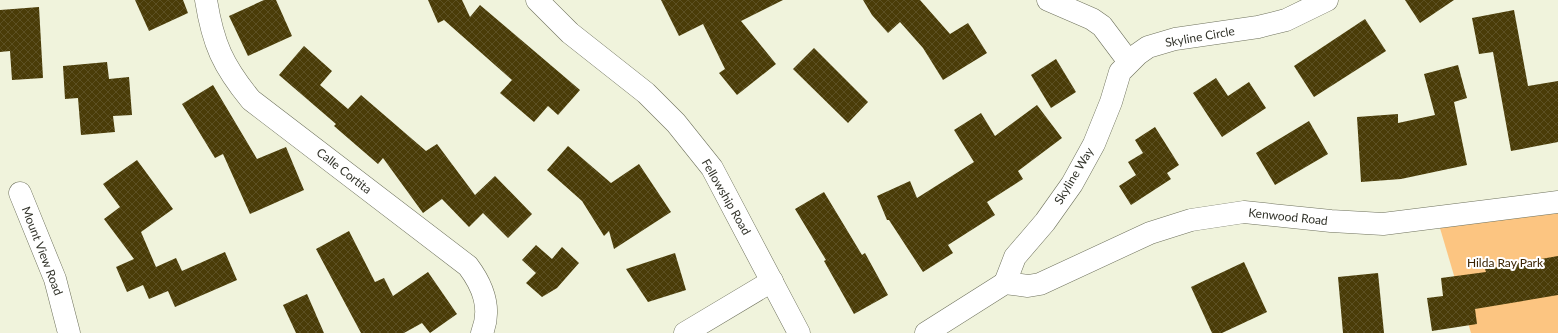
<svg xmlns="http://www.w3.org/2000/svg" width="1558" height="333" viewBox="0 0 1558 333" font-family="Lato,sans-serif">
<defs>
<pattern id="building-cross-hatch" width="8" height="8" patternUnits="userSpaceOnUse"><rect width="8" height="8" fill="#4a3c08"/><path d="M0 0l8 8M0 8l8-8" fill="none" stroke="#5c5023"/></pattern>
</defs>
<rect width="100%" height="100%" fill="#f0f3dc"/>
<polygon fill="#fcc581" points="1558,202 1558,333 1471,333 1437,218"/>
<g fill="url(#building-cross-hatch)">
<polygon points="135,0 183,0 188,13 149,31"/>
<polygon points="264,0 276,0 292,36 248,56 229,16"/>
<polygon points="428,0 462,0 470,17 480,5 580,90 558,115 548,106 534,122 500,93 512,80 444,20 438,23"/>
<polygon points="661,0 783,0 741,21 776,64 737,95 719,73 725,69 703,24 679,36"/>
<polygon points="863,0 920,0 950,34 968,23 987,53 943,80 923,48 900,22 888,33 872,15"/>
<polygon points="1405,0 1454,0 1420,23"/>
<polygon points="39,7 43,78 12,80 10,51 0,52 0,10"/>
<polygon points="1514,10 1528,86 1558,81 1558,142 1511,151 1493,52 1479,54 1472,18"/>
<polygon points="1365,19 1386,51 1314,97 1294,66"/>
<polygon points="304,46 332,71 320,85 348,109 361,95 426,151 437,144 475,195 495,176 532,214 508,238 483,213 469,227 442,199 423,213 383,158 378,164 334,126 336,124 279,75"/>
<polygon points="814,48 868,102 848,123 793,69"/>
<polygon points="1056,59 1076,92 1051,108 1031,75"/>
<polygon points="107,62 109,79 129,77 132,115 113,116 115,132 81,135 78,98 65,99 63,66"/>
<polygon points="1458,65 1467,98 1454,102 1467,165 1401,179 1361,182 1357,117 1398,114 1398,123 1435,115 1424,74"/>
<polygon points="1216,78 1228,96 1249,82 1266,108 1222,137 1193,93"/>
<polygon points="213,85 257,159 286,147 304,190 250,214 223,154 215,158 182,104"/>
<polygon points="1037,105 1062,138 1018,171 1023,179 987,202 995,215 948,245 953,253 923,272 889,220 887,220 877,196 910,181 917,198 974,162 954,130 981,113 995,136"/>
<polygon points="1309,121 1328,154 1275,185 1256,153"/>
<polygon points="1155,127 1179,165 1167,173 1171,179 1131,205 1119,186 1136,175 1128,162 1143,153 1135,140"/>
<polygon points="568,146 611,183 639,164 671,212 614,249 609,231 604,236 582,201 547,170"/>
<polygon points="137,160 173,209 141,232 156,267 176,258 182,271 225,252 237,280 175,307 168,291 149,299 143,285 127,292 116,267 134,259 104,219 120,207 103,184"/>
<polygon points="824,192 862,255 865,253 888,295 854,314 824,261 826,260 795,209"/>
<polygon points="349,231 375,282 384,278 393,296 428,272 457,314 430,333 422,323 404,333 361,333 316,249"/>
<polygon points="536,245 552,259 562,247 579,263 557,288 542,297 526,283 536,273 522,260"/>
<polygon points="675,253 686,290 648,302 626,269"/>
<polygon points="1558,256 1558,295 1475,309 1477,324 1432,331 1427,298 1443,296 1441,278 1486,272 1485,269"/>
<polygon points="1244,262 1267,312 1222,333 1212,333 1191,287"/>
<polygon points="1378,273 1384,333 1343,333 1338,277"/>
<polygon points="307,294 324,333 296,333 283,305"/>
</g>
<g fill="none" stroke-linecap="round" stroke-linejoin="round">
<g stroke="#6e715c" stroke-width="23">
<g id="minor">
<path d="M206,0C213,44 223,66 251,100L468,266C483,286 492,308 482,333"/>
<polyline points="537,0 570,33 646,93 676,123 712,168 799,333"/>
<polyline points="1048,0 1092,19 1102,26 1129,62"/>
<polyline points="20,193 55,279 69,333"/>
<polyline points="1005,283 1015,257 1045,222 1072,184 1094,144 1111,102 1120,72 1138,54 1148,47 1175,39 1258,27 1286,20 1327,0"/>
<polyline points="685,333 772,281"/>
<polyline points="926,333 1005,283 1028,286 1040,284 1150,233 1191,220 1244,212 1331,221 1383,224 1558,202"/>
</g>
</g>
<use href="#minor" stroke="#fff" stroke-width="22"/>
</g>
<g text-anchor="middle" stroke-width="4" stroke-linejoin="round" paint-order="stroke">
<g font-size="12" fill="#33342b" stroke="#fff">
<text transform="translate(1200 37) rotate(-10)" y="4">Skyline Circle</text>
<text transform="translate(344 171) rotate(38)" y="4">Calle Cortita</text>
<text transform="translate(1074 176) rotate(-59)" y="4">Skyline Way</text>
<text transform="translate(726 197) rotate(60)" y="4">Fellowship Road</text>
<text transform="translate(1288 217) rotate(6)" y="4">Kenwood Road</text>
<text transform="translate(42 251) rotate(69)" y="4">Mount View Road</text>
</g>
<g font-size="12" fill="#3b2403" stroke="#fff">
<text x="1505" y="267">Hilda Ray Park</text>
</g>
</g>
</svg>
